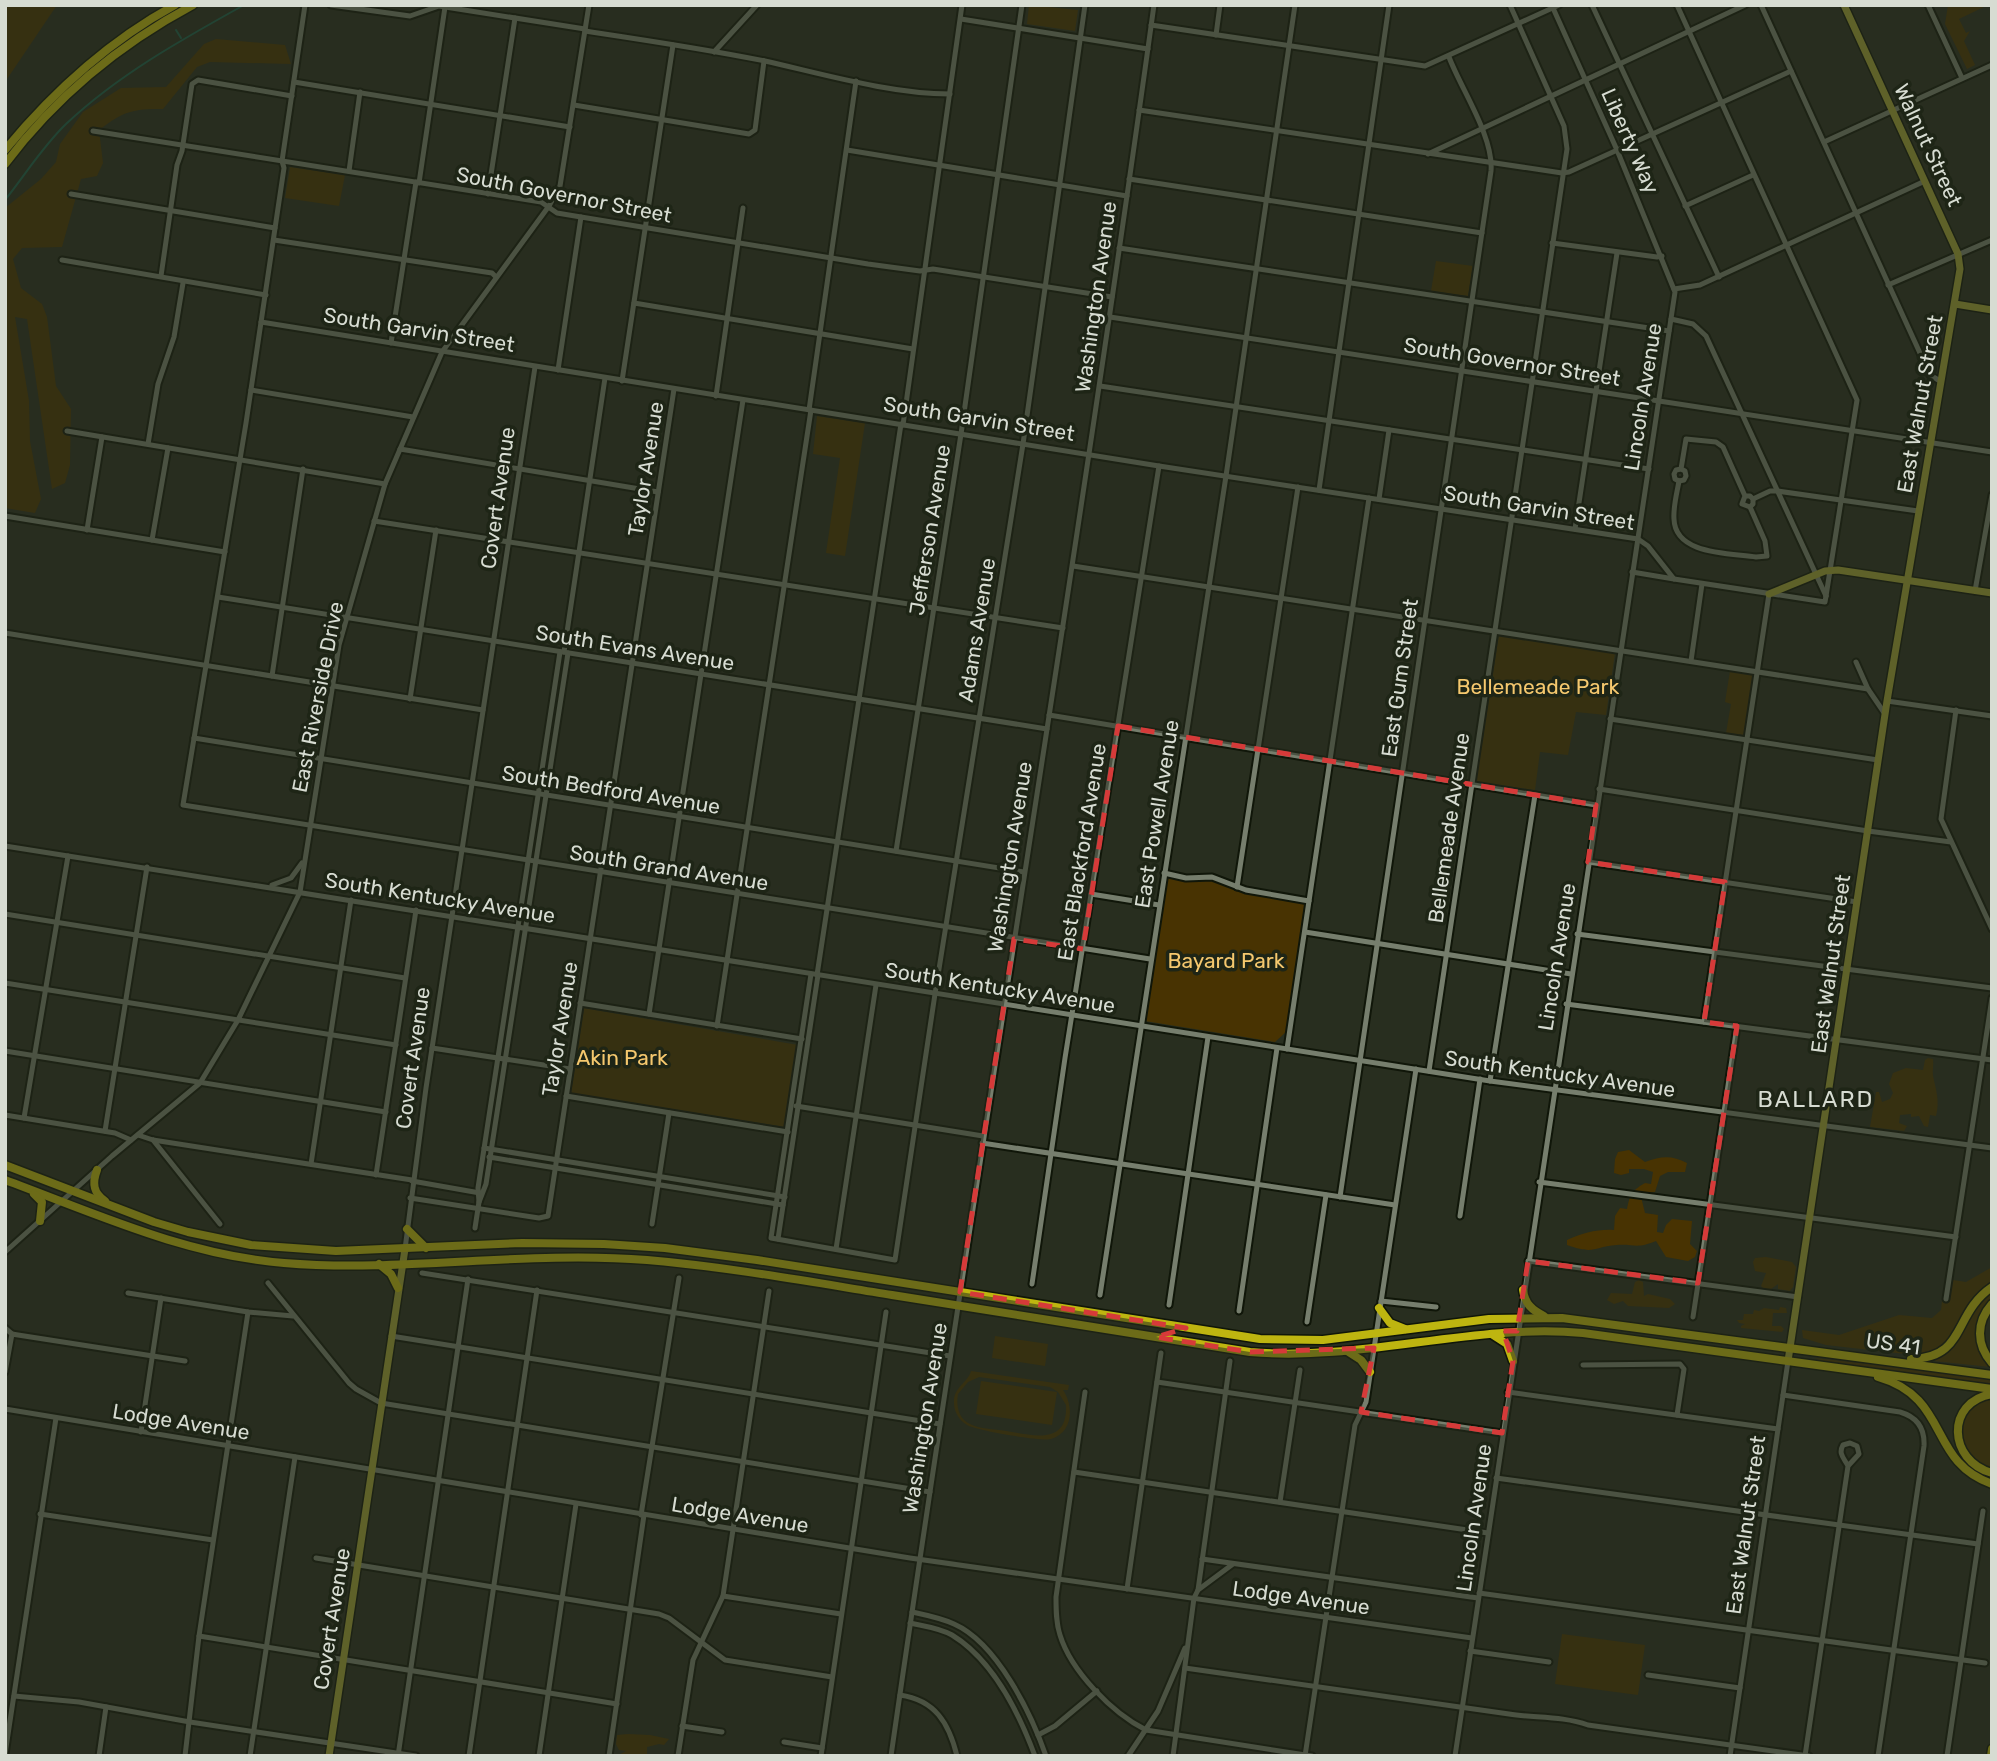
<svg xmlns="http://www.w3.org/2000/svg" width="1997" height="1761" viewBox="0 0 1997 1761" font-family="Rubik,sans-serif">
<rect width="100%" height="100%" fill="#282e1f"/>
<g fill="#483302" fill-rule="evenodd">
<polygon points="5,5 57,5 5,82"/>
<polygon points="1029,5 1078,10 1075,31 1027,24"/>
<polygon points="1948,5 1988,5 1959,19 1966,33 1970,31 1964,41 1975,65 1967,69 1945,24"/>
<path d="M216,39L285,45L291,64L210,62L197,67L163,109C132,109 124,111 99,130L103,163L97,176L81,179L62,247L22,248L13,259L21,288L42,304L47,317L56,386L71,409L70,465L65,483L52,489L27,319L15,317L29,401L30,441L41,499L35,513L5,508V208L41,179L56,162L60,144L83,112L121,88L166,87L204,44Z"/>
<polygon points="290,167 345,175 339,206 285,198"/>
<polygon points="1436,261 1473,266 1468,296 1431,291"/>
<polygon points="817,416 865,423 845,556 826,553 840,458 813,454"/>
<polygon points="1499,635 1615,653 1606,715 1576,712 1568,755 1540,752 1535,790 1476,782"/>
<polygon points="1730,671 1754,674 1745,735 1726,733 1731,704 1725,702"/>
<polygon points="1167,875 1213,879 1237,890 1306,903 1287,1031 1275,1042 1145,1021"/>
<polygon points="584,1008 798,1045 785,1127 571,1093"/>
<path d="M1928,1058L1933,1059C1934,1065 1932,1070 1933,1076C1936,1090 1940,1101 1936,1116L1930,1115L1928,1127L1924,1126L1919,1116L1911,1117V1114L1900,1115L1899,1123L1907,1126L1904,1131L1870,1127L1876,1092H1879L1882,1102L1890,1099L1893,1093L1889,1084L1893,1073L1906,1068L1923,1070L1925,1060Z"/>
<path d="M1629,1150L1645,1162C1661,1156 1672,1155 1687,1163L1685,1172H1668L1660,1176L1655,1192L1643,1193L1642,1201L1645,1213L1658,1215L1657,1232L1663,1233L1666,1225L1672,1219L1692,1221L1690,1244L1697,1251L1695,1257L1688,1261L1666,1257L1656,1241C1637,1249 1635,1244 1617,1245C1592,1247 1595,1255 1567,1245V1240C1582,1233 1598,1229 1614,1230L1615,1216L1620,1208L1627,1209C1630,1195 1631,1191 1645,1183L1651,1184L1653,1172L1644,1169H1629V1173L1621,1175L1614,1173L1615,1159L1618,1152Z"/>
<polygon points="1766,1257 1792,1262 1796,1267 1793,1287 1790,1291 1778,1289 1778,1284 1771,1289 1764,1289 1761,1286 1766,1273 1755,1271 1753,1262 1755,1258"/>
<polygon points="1992,1267 1992,1284 1974,1297 1946,1344 1932,1354 1914,1355 1826,1345 1803,1338 1802,1330 1839,1335 1899,1315 1932,1318 1941,1310 1942,1301 1949,1302 1953,1280 1966,1282"/>
<polygon points="1639,1280 1643,1282 1644,1296 1648,1294 1670,1299 1675,1304 1669,1308 1628,1306 1623,1301 1614,1304 1607,1300 1611,1293 1632,1294 1635,1282"/>
<path d="M1992,1292C1992,1301 1987,1303 1982,1311C1968,1334 1978,1348 1990,1367L1934,1361C1962,1346 1967,1311 1992,1292Z"/>
<polygon points="1780,1307 1786,1308 1787,1313 1773,1313 1772,1326 1781,1326 1784,1329 1782,1332 1741,1328 1741,1326 1745,1324 1739,1323 1737,1320 1743,1320 1744,1314 1753,1314 1754,1310 1759,1311 1764,1308 1779,1310"/>
<polygon points="995,1336 1048,1344 1045,1366 992,1358"/>
<polygon points="1814,1358 1992,1377 1992,1384 1824,1361"/>
<path d="M971,1371L1069,1385L1068,1390H1063C1074,1406 1073,1433 1051,1439C1043,1442 974,1430 967,1425C959,1420 954,1412 954,1403C953,1387 968,1383 971,1371ZM979,1377L1050,1387L1058,1392L1066,1405C1068,1446 1032,1435 1006,1431C994,1429 978,1429 968,1423C958,1417 956,1405 958,1394L968,1382Z"/>
<polygon points="981,1381 1057,1392 1052,1425 976,1414"/>
<path d="M1992,1397V1469C1964,1463 1951,1428 1972,1407C1977,1402 1985,1400 1992,1397Z"/>
<polygon points="1562,1634 1645,1645 1638,1695 1555,1684"/>
<polygon points="628,1734 650,1735 669,1739 664,1745 659,1744 647,1747 647,1756 617,1756 626,1751 619,1750 616,1744 617,1735"/>
</g>
<g fill="none" stroke-linecap="round" stroke-linejoin="round">
<g stroke="#1b5e4d" stroke-width="2">
<polyline points="161,5 162,7"/>
<polyline points="176,30 181,38"/>
<path d="M5,200C25,175 43,146 66,124C118,75 181,40 244,5"/>
</g>
<g stroke="#101609" stroke-width="9">
<g id="minor">
<polyline points="305,5 282,161 284,168 246,423 183,805 1150,959"/>
<polyline points="331,5 410,16 439,6 585,29"/>
<polyline points="1592,5 1719,277"/>
<polyline points="1677,5 1857,400 1826,596"/>
<polyline points="1761,5 1930,375 1940,381"/>
<polyline points="1928,5 1962,78"/>
<polyline points="961,19 1148,49"/>
<polyline points="1151,25 1425,66 1559,5"/>
<path d="M585,31C645,40 706,49 765,61C823,74 891,94 950,94"/>
<polyline points="1216,35 1220,5"/>
<polyline points="714,52 757,5"/>
<polyline points="294,82 570,127"/>
<polyline points="574,105 749,134 755,130 764,61"/>
<polyline points="1139,110 1562,173 1569,172 1791,71"/>
<polyline points="93,131 541,202 557,213 581,217 868,264 920,271 933,269 1112,297"/>
<polyline points="1824,142 1992,65"/>
<polyline points="847,150 1127,196"/>
<polyline points="1428,154 1745,5"/>
<polyline points="349,171 360,92"/>
<polyline points="1129,179 1482,233"/>
<polyline points="419,183 445,7"/>
<polyline points="71,194 275,228"/>
<polyline points="488,194 515,18"/>
<polyline points="1685,206 1753,175"/>
<polyline points="274,240 492,273 496,277"/>
<polyline points="1552,243 1657,257 1662,256"/>
<polyline points="1119,248 1669,331"/>
<polyline points="62,260 266,295"/>
<polyline points="161,276 177,165 182,151 192,84 198,80 292,96"/>
<polyline points="1888,285 1992,240"/>
<polyline points="1674,289 1700,285 1925,181"/>
<polyline points="634,303 913,349"/>
<polyline points="1110,317 1992,452"/>
<polyline points="1671,319 1693,324 1706,336 1826,596"/>
<polyline points="261,322 1159,466 1638,539 1648,546 1674,579 1825,602 1826,596"/>
<polyline points="391,343 416,182"/>
<polyline points="558,370 581,217"/>
<polyline points="622,381 673,45"/>
<polyline points="1100,386 1649,469"/>
<polyline points="251,390 413,417"/>
<polyline points="716,396 743,208"/>
<polyline points="809,410 856,81"/>
<polyline points="903,425 962,5"/>
<polyline points="67,431 385,484"/>
<polyline points="148,444 158,384 174,337 183,283"/>
<polyline points="400,449 658,492"/>
<polyline points="1681,469 1676,470 1674,474 1675,479 1679,481 1684,480 1686,476 1685,471 1681,469 1686,439 1716,442 1723,447 1745,496 1742,504 1750,507 1753,504 1753,499 1750,496 1745,496"/>
<path d="M1679,481C1677,493 1673,507 1674,519C1675,555 1730,553 1756,557L1767,556L1765,541L1750,507"/>
<polyline points="1319,490 1389,5"/>
<polyline points="1379,499 1389,430"/>
<polyline points="1753,499 1770,491 1777,491 1918,511"/>
<polyline points="5,516 225,552"/>
<polyline points="374,521 1063,628"/>
<polyline points="1575,529 1617,253"/>
<polyline points="87,530 102,437"/>
<polyline points="152,540 168,448"/>
<polyline points="1073,566 1868,689"/>
<polyline points="1632,572 1674,579"/>
<polyline points="1975,591 1992,495"/>
<polyline points="218,597 1047,729"/>
<polyline points="5,633 483,710"/>
<polyline points="564,652 605,378"/>
<polyline points="1691,661 1702,584"/>
<polyline points="1856,662 1868,689 1885,714"/>
<polyline points="272,676 303,469"/>
<polyline points="410,699 436,530"/>
<polyline points="1887,701 1992,716"/>
<polyline points="1956,710 1941,819 1992,929"/>
<polyline points="1049,715 1596,805"/>
<polyline points="1610,719 1878,760"/>
<polyline points="194,738 1024,872"/>
<polyline points="1599,789 1868,831 1951,842"/>
<polyline points="5,846 1490,1081 1992,1148"/>
<polyline points="896,851 961,434 1022,5"/>
<polyline points="1588,862 1857,902"/>
<polyline points="1164,873 1186,878 1212,877 1246,890 1309,901"/>
<polyline points="272,885 291,878 302,863"/>
<polyline points="1237,887 1298,487"/>
<polyline points="1091,894 1159,905"/>
<polyline points="5,914 405,978"/>
<polyline points="1305,932 1571,974"/>
<polyline points="1577,934 1992,988"/>
<polyline points="811,974 771,1238 895,1260 935,994 1023,444 1085,5"/>
<polyline points="817,975 901,424"/>
<polyline points="5,983 396,1045"/>
<polyline points="580,1003 802,1039"/>
<polyline points="1566,1004 1992,1060"/>
<polyline points="649,1014 743,400"/>
<polyline points="1704,1022 1769,594"/>
<polyline points="717,1026 811,410"/>
<polyline points="432,1048 570,1069"/>
<polyline points="1287,1049 1369,498"/>
<polyline points="5,1051 386,1112"/>
<polyline points="1429,1071 1567,149 1564,126 1510,5"/>
<polyline points="1490,1081 1535,795"/>
<polyline points="566,1096 788,1132"/>
<polyline points="796,1106 983,1136"/>
<polyline points="5,1115 115,1133 131,1140"/>
<polyline points="24,1118 68,856"/>
<polyline points="105,1131 147,867"/>
<polyline points="138,1135 153,1140 412,1180"/>
<polyline points="153,1140 220,1224"/>
<polyline points="982,1143 1395,1205"/>
<polyline points="484,1148 785,1197"/>
<polyline points="489,1157 783,1205"/>
<polyline points="311,1164 351,900"/>
<polyline points="376,1175 416,910"/>
<polyline points="412,1181 480,1193"/>
<polyline points="1539,1182 1956,1237"/>
<path d="M1340,1197L1491,171C1494,137 1461,89 1449,57"/>
<polyline points="410,1198 539,1218 548,1216 674,389"/>
<polyline points="479,1202 486,1184 568,653"/>
<polyline points="1460,1216 1480,1079"/>
<polyline points="652,1224 669,1113"/>
<polyline points="475,1228 479,1202 478,1188 560,652"/>
<polyline points="778,1239 818,975"/>
<polyline points="405,1249 426,1088 535,367"/>
<polyline points="836,1249 876,985"/>
<polyline points="5,1252 112,1156 200,1083 238,1020 300,892 339,645 385,484 442,352 549,206 560,186 589,5"/>
<polyline points="1528,1261 1798,1297"/>
<polyline points="422,1273 950,1356"/>
<polyline points="268,1283 349,1383 356,1389 381,1403 930,1492"/>
<polyline points="1032,1284 1065,1058 1159,466"/>
<polyline points="128,1293 248,1312 293,1316"/>
<polyline points="1100,1295 1226,476 1295,5"/>
<polyline points="1946,1299 1992,998"/>
<polyline points="1381,1301 1436,1307"/>
<polyline points="1169,1305 1208,1037"/>
<polyline points="1239,1311 1277,1048"/>
<polyline points="1693,1317 1737,1026"/>
<polyline points="1307,1322 1326,1195"/>
<polyline points="5,1328 12,1334 18,1335 185,1361"/>
<polyline points="391,1336 940,1424"/>
<polyline points="1583,1365 1680,1364 1684,1369 1677,1415"/>
<polyline points="5,1372 12,1334"/>
<polyline points="1157,1382 1502,1433"/>
<path d="M1085,1392L1056,1597C1056,1610 1056,1623 1060,1635C1071,1671 1112,1713 1146,1730L1312,1756"/>
<polyline points="1508,1392 1778,1429"/>
<path d="M1783,1395L1900,1412C1917,1417 1925,1428 1924,1446L1878,1756"/>
<polyline points="5,1409 910,1558 1472,1638"/>
<polyline points="141,1432 161,1298"/>
<polyline points="1074,1472 1488,1533"/>
<polyline points="1496,1478 1978,1544"/>
<polyline points="1280,1502 1300,1370"/>
<polyline points="40,1514 213,1540"/>
<polyline points="641,1515 679,1278"/>
<polyline points="316,1558 659,1614 669,1618 725,1660 832,1677"/>
<polyline points="1202,1559 1478,1598"/>
<polyline points="1127,1589 1161,1353"/>
<polyline points="1198,1590 1230,1361"/>
<polyline points="1479,1593 1985,1663"/>
<polyline points="723,1596 841,1614"/>
<path d="M912,1612C926,1615 941,1618 954,1624C997,1643 1031,1713 1046,1756"/>
<path d="M910,1623C924,1626 940,1628 952,1635C993,1660 1019,1713 1035,1756"/>
<polyline points="199,1636 617,1704"/>
<polyline points="1470,1651 1549,1662"/>
<path d="M1185,1668L1509,1714C1535,1718 1563,1716 1588,1725L1809,1756"/>
<polyline points="1648,1675 1740,1688"/>
<path d="M900,1695C935,1700 949,1723 957,1756"/>
<polyline points="14,1696 79,1702 190,1722 416,1756"/>
<polyline points="682,1726 722,1732"/>
<polyline points="1038,1735 1055,1726 1097,1691"/>
<polyline points="784,1742 822,1748"/>
<polyline points="5,1754 56,1418"/>
<polyline points="99,1756 106,1707"/>
<polyline points="185,1756 199,1636 248,1312"/>
<polyline points="250,1756 295,1457"/>
<polyline points="398,1756 468,1279"/>
<polyline points="469,1756 537,1290"/>
<polyline points="539,1756 576,1504"/>
<polyline points="609,1756 644,1515"/>
<polyline points="678,1756 693,1660 723,1596 769,1291"/>
<polyline points="821,1756 886,1312"/>
<path d="M891,1756C975,1172 1073,590 1154,5"/>
<polyline points="1128,1756 1158,1711 1185,1648"/>
<polyline points="1173,1756 1194,1598 1198,1590 1233,1564"/>
<polyline points="1305,1756 1355,1425 1366,1402 1416,1069"/>
<polyline points="1455,1756 1675,292 1617,150 1553,8"/>
<polyline points="1730,1756 1788,1361"/>
<path d="M1805,1756L1848,1466L1859,1454L1857,1446L1850,1443L1843,1445C1838,1454 1844,1458 1848,1466"/>
<polyline points="1947,1756 1983,1511"/>
</g>
</g>
<g stroke="#101609" stroke-width="10">
<g id="major">
<polyline points="1955,304 1992,310"/>
<polyline points="1769,594 1825,571 1838,570 1992,593"/>
<polyline points="1788,1361 1887,701 1960,269 1958,254 1844,5"/>
<polyline points="329,1756 405,1249"/>
</g>
</g>
<g stroke="#101609" stroke-width="11">
<g id="highway">
<path d="M5,150C52,93 109,41 175,5"/>
<path d="M5,164C55,98 120,44 193,5"/>
<polyline points="5,1165 154,1222 188,1232 251,1245 336,1251 522,1243 604,1244 665,1248 757,1260 1260,1339 1323,1340 1489,1319 1562,1318 1992,1375"/>
<path d="M97,1170C92,1183 93,1193 105,1201"/>
<path d="M5,1180C97,1214 185,1255 284,1263C404,1273 525,1250 647,1260C729,1267 811,1282 892,1295C1011,1314 1131,1333 1250,1352C1362,1362 1471,1323 1583,1333L1992,1389"/>
<polyline points="34,1194 42,1202 40,1221"/>
<polyline points="407,1229 426,1248"/>
<polyline points="379,1264 391,1274 398,1288"/>
<path d="M1523,1290C1525,1304 1532,1310 1544,1316"/>
<path d="M1992,1304C1976,1322 1976,1345 1992,1363"/>
<polyline points="1379,1308 1390,1323 1405,1329"/>
<polyline points="1493,1335 1507,1344 1513,1361"/>
<polyline points="1347,1351 1361,1360 1370,1372"/>
<path d="M1911,1359C1967,1358 1952,1314 1992,1287"/>
<path d="M1878,1377C1951,1398 1927,1461 1992,1484"/>
<path d="M1992,1394C1945,1402 1948,1461 1992,1473"/>
<polyline points="1991,1756 1992,1749"/>
</g>
</g>
<use href="#minor" stroke="#767e6d" stroke-width="5"/>
<use href="#major" stroke="#a19f35" stroke-width="7"/>
<use href="#highway" stroke="#beb510" stroke-width="8"/>
</g>
<path d="M0 0H1997V1761H0ZM1118,726L1596,805L1588,862L1725,882L1704,1022L1737,1026L1698,1283L1528,1261L1517,1331H1503L1513,1361L1502,1433L1361,1412L1374,1348L1250,1352L1156,1337L1186,1328L960,1292L1014,939L1083,949Z" fill="#282e1f" fill-opacity=".55" fill-rule="evenodd"/>
<path fill="none" stroke="#d63a39" stroke-width="5" stroke-dasharray="14 9" stroke-linejoin="round" d="M1118,726L1596,805L1588,862L1725,882L1704,1022L1737,1026L1698,1283L1528,1261L1517,1331H1503L1513,1361L1502,1433L1361,1412L1374,1348L1250,1352L1156,1337L1186,1328L960,1292L1014,939L1083,949Z"/>
<g text-anchor="middle" stroke-width="7" stroke-linejoin="round" paint-order="stroke">
<g font-size="21" fill="#d7dcd2" stroke="#1e2516">
<text transform="translate(1630 141) rotate(66)" y="7">Liberty Way</text>
<text transform="translate(1928 145) rotate(65)" y="7">Walnut Street</text>
<text transform="translate(564 195) rotate(11)" y="7">South Governor Street</text>
<text transform="translate(1096 297) rotate(-82)" y="7">Washington Avenue</text>
<text transform="translate(419 330) rotate(9)" y="7">South Garvin Street</text>
<text transform="translate(1512 362) rotate(9)" y="7">South Governor Street</text>
<text transform="translate(1643 397) rotate(-81)" y="7">Lincoln Avenue</text>
<text transform="translate(1920 404) rotate(-80)" y="7">East Walnut Street</text>
<text transform="translate(979 419) rotate(9)" y="7">South Garvin Street</text>
<text transform="translate(646 469) rotate(-81)" y="7">Taylor Avenue</text>
<text transform="translate(498 498) rotate(-82)" y="7">Covert Avenue</text>
<text transform="translate(1539 508) rotate(9)" y="7">South Garvin Street</text>
<text transform="translate(930 530) rotate(-81)" y="7">Jefferson Avenue</text>
<text transform="translate(977 630) rotate(-81)" y="7">Adams Avenue</text>
<text transform="translate(635 648) rotate(9)" y="7">South Evans Avenue</text>
<text transform="translate(1400 678) rotate(-82)" y="7">East Gum Street</text>
<text transform="translate(318 697) rotate(-79)" y="7">East Riverside Drive</text>
<text transform="translate(611 790) rotate(9)" y="7">South Bedford Avenue</text>
<text transform="translate(1157 814) rotate(-81)" y="7">East Powell Avenue</text>
<text transform="translate(1449 828) rotate(-82)" y="7">Bellemeade Avenue</text>
<text transform="translate(1082 852) rotate(-81)" y="7">East Blackford Avenue</text>
<text transform="translate(1010 857) rotate(-81)" y="7">Washington Avenue</text>
<text transform="translate(669 868) rotate(9)" y="7">South Grand Avenue</text>
<text transform="translate(440 898) rotate(9)" y="7">South Kentucky Avenue</text>
<text transform="translate(1557 957) rotate(-81)" y="7">Lincoln Avenue</text>
<text transform="translate(1831 964) rotate(-82)" y="7">East Walnut Street</text>
<text transform="translate(1000 988) rotate(9)" y="7">South Kentucky Avenue</text>
<text transform="translate(560 1029) rotate(-81)" y="7">Taylor Avenue</text>
<text transform="translate(413 1058) rotate(-82)" y="7">Covert Avenue</text>
<text transform="translate(1560 1074) rotate(8)" y="7">South Kentucky Avenue</text>
<text transform="translate(1893 1344) rotate(8)" y="7">US 41</text>
<text transform="translate(925 1418) rotate(-81)" y="7">Washington Avenue</text>
<text transform="translate(181 1422) rotate(9)" y="7">Lodge Avenue</text>
<text transform="translate(740 1515) rotate(9)" y="7">Lodge Avenue</text>
<text transform="translate(1474 1518) rotate(-82)" y="7">Lincoln Avenue</text>
<text transform="translate(1746 1525) rotate(-82)" y="7">East Walnut Street</text>
<text transform="translate(1301 1598) rotate(8)" y="7">Lodge Avenue</text>
<text transform="translate(332 1619) rotate(-81)" y="7">Covert Avenue</text>
</g>
<g font-size="21" fill="#f5c86e" stroke="#1e2516">
<text x="1538" y="694">Bellemeade Park</text>
<text x="1226" y="968">Bayard Park</text>
<text x="622" y="1065">Akin Park</text>
</g>
<g font-size="23" letter-spacing="2" fill="#d7dcd2" stroke="#1e2516">
<text x="1816" y="1107">BALLARD</text>
</g>
</g>
<rect width="1997" height="1761" fill="none" stroke="#d7dcd2" stroke-width="14"/>
</svg>
